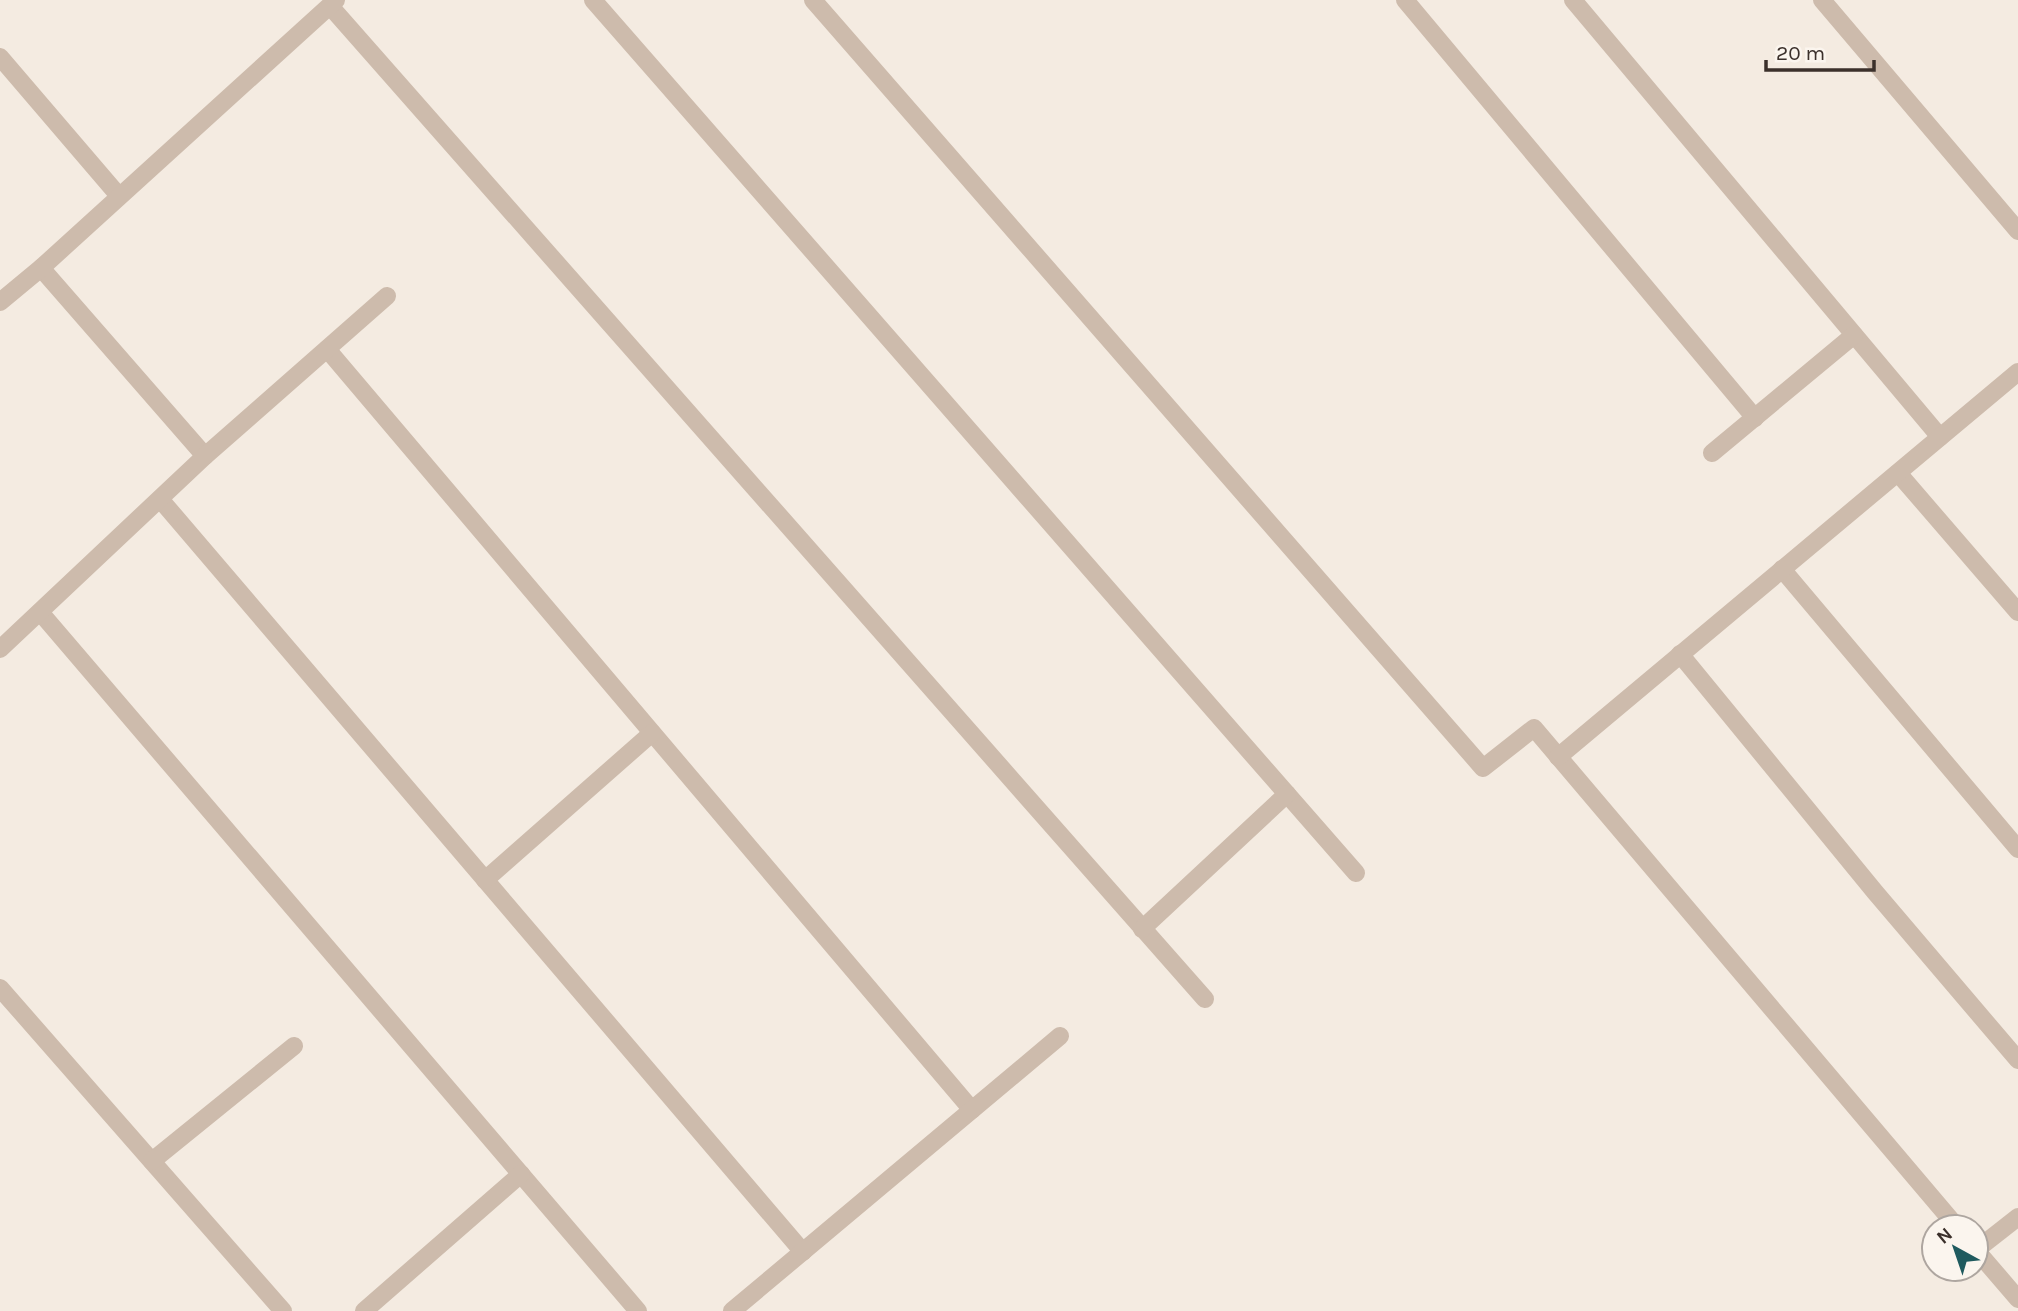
<svg xmlns="http://www.w3.org/2000/svg" width="2018" height="1311" viewBox="0 0 2018 1311" font-family="Karla,sans-serif">
<rect width="100%" height="100%" fill="#f4ebe1"/>
<g fill="none" stroke-linecap="round" stroke-linejoin="round">
<g stroke="#cdbbac" stroke-width="18">
<polyline points="593,0 1356,873"/>
<polyline points="813,0 1483,768 1534,728 1957,1227"/>
<polyline points="1405,0 1755,418"/>
<polyline points="1573,0 1940,437"/>
<polyline points="1822,0 2018,231"/>
<polyline points="330,6 1205,999"/>
<polyline points="0,57 119,196"/>
<polyline points="41,268 205,456"/>
<polyline points="0,302 41,268 336,0"/>
<polyline points="327,349 972,1110"/>
<polyline points="1712,453 1854,335"/>
<polyline points="1898,473 2018,612"/>
<polyline points="160,499 803,1252"/>
<polyline points="1782,569 2018,849"/>
<polyline points="40,612 638,1311"/>
<polyline points="0,649 205,456 387,296"/>
<polyline points="1680,654 1875,892 2018,1060"/>
<polyline points="1558,757 2018,372"/>
<polyline points="485,880 652,733"/>
<polyline points="1142,929 1287,794"/>
<polyline points="0,988 283,1311"/>
<polyline points="152,1161 294,1046"/>
<polyline points="1976,1250 2018,1299"/>
<polyline points="1976,1250 2018,1217"/>
<polyline points="364,1311 521,1174"/>
<polyline points="732,1311 1060,1036"/>
</g>
</g>
<g transform="translate(1955 1248) rotate(320)"><circle r="33" fill="#fbf5ee" stroke="#aea6a0" stroke-width="2"/>
<path d="M0-5L12 26L0 18L-12 26Z" fill="#1f5a5e"/>
<text y="-10" font-size="19" font-weight="bold" text-anchor="middle" fill="#3b302b">N</text>
</g>
<path d="M1766 60v10h108v-10" fill="none" stroke="#3b302b" stroke-width="3.5"/>
<text x="1776" y="60" font-size="21" fill="#3b302b" stroke="#fbf5ee" stroke-width="5" paint-order="stroke">20 m</text>
</svg>
